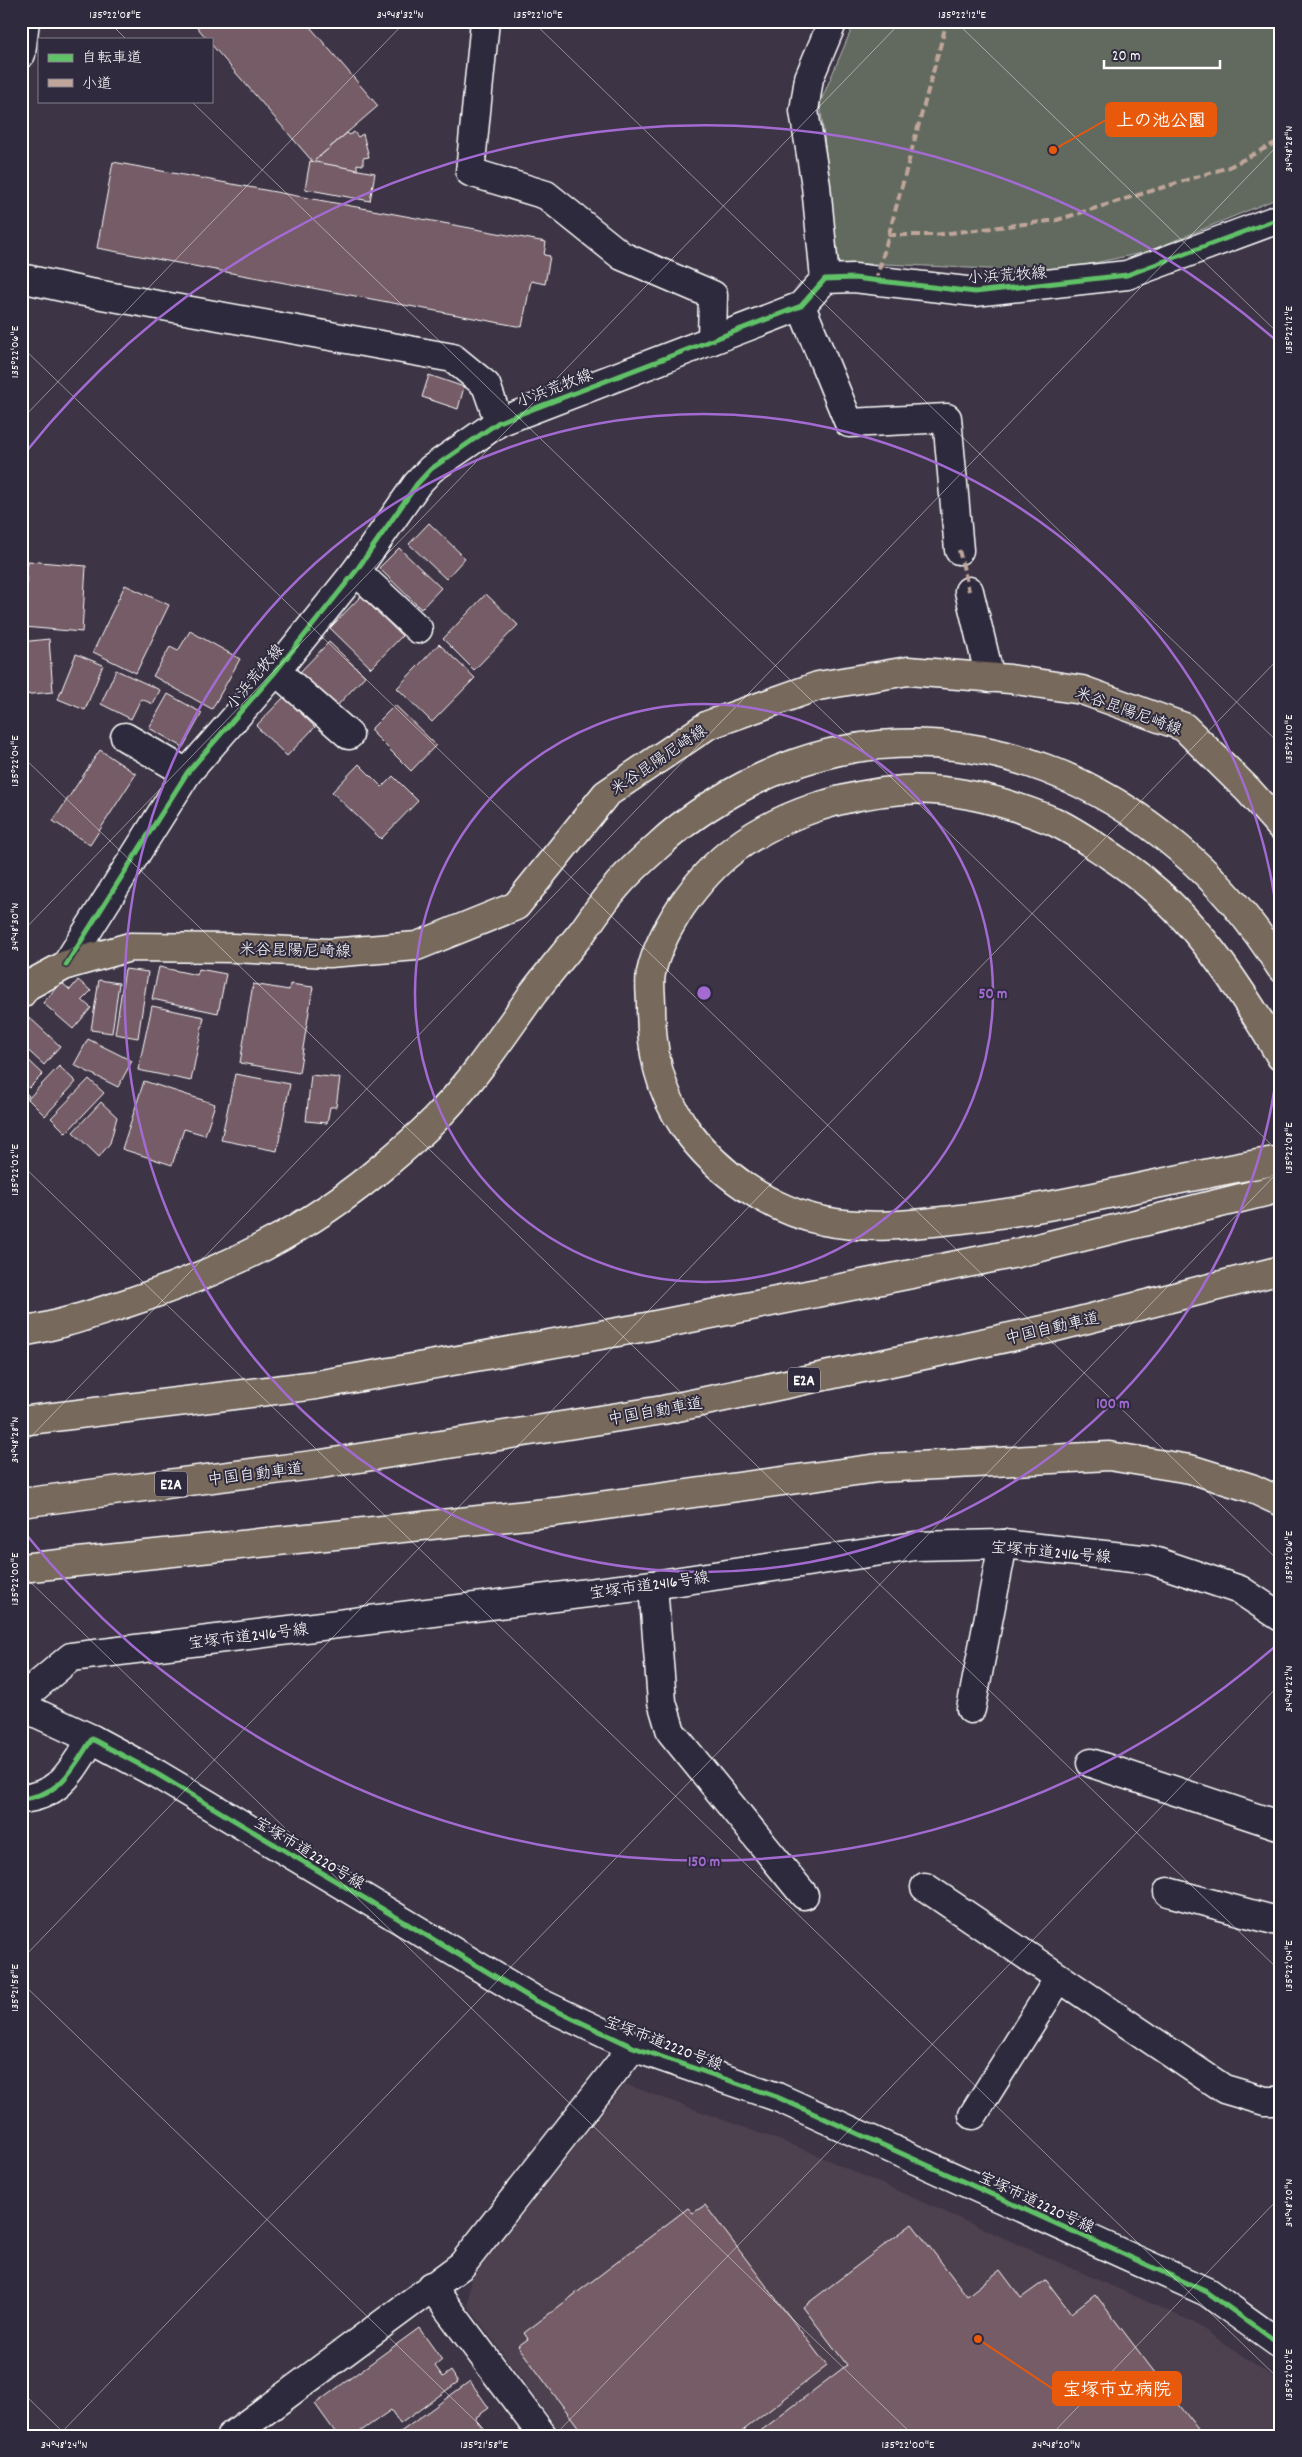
<svg xmlns="http://www.w3.org/2000/svg" width="1302" height="2457" viewBox="0 0 1302 2457" font-family="Dekko,'Klee One',sans-serif">
<rect width="100%" height="100%" fill="#3d3445"/>
<filter id="ink" filterUnits="userSpaceOnUse"><feTurbulence type="fractalNoise" baseFrequency=".02" numOctaves="2"/><feDisplacementMap in="SourceGraphic" scale="10" xChannelSelector="R" yChannelSelector="G"/><feConvolveMatrix kernelMatrix="1 2 1 2 8 2 1 2 1" color-interpolation-filters="sRGB"/></filter>
<g filter="url(#ink)">
<polygon fill="#4e404f" points="625,2084 803,2149 1193,2322 1281,2382 1281,2436 563,2436 468,2306 470,2280"/>
<polygon fill="#626b5f" stroke="#b0b5af" points="855,21 1281,21 1281,197 1147,252 1051,272 885,264 839,264 820,103"/>
<g fill="#745c66" stroke="#fff">
<polygon points="192,21 305,21 378,106 313,162 211,44 211,39 207,39"/>
<polygon points="354,132 358,137 363,134 369,157 363,158 363,165 357,164 357,170 313,162 347,133 350,135"/>
<polygon points="310,161 375,173 370,201 305,189"/>
<polygon points="113,162 546,242 544,255 550,256 545,284 531,281 522,327 97,248"/>
<polygon points="429,375 464,387 458,409 422,397"/>
<polygon points="429,523 465,558 446,579 409,544"/>
<polygon points="399,548 441,588 421,609 379,568"/>
<polygon points="28,561 86,566 82,632 23,627"/>
<polygon points="125,585 169,605 136,673 93,652"/>
<polygon points="486,594 518,625 474,670 443,639"/>
<polygon points="361,596 402,636 371,668 330,628"/>
<polygon points="190,631 240,659 212,709 153,676 170,647 178,651"/>
<polygon points="49,639 53,692 22,695 21,642"/>
<polygon points="329,642 365,676 335,708 299,673"/>
<polygon points="439,644 475,678 432,722 397,688"/>
<polygon points="76,654 103,665 85,710 58,699"/>
<polygon points="116,670 160,690 153,704 141,699 131,719 101,704"/>
<polygon points="168,694 202,713 183,747 149,728"/>
<polygon points="284,697 315,727 287,756 256,726"/>
<polygon points="395,705 436,745 411,771 370,730"/>
<polygon points="100,750 136,774 90,845 53,821"/>
<polygon points="359,764 382,787 393,776 418,801 381,839 332,792"/>
<polygon points="159,967 197,975 199,969 226,974 218,1013 152,999"/>
<polygon points="125,969 148,972 138,1038 115,1034"/>
<polygon points="78,980 91,991 82,1000 91,1008 73,1029 43,1003 61,982 70,990"/>
<polygon points="99,980 119,983 112,1033 91,1030"/>
<polygon points="253,984 289,990 290,984 313,987 299,1073 240,1063"/>
<polygon points="152,1006 204,1017 191,1081 138,1070"/>
<polygon points="30,1018 60,1046 44,1065 21,1044 21,1028"/>
<polygon points="88,1039 132,1061 118,1087 74,1065"/>
<polygon points="21,1053 43,1074 29,1088 21,1082"/>
<polygon points="59,1066 76,1082 45,1116 28,1099"/>
<polygon points="235,1074 290,1084 277,1151 221,1140"/>
<polygon points="311,1075 340,1078 336,1107 330,1107 327,1123 306,1121"/>
<polygon points="89,1079 104,1093 66,1133 51,1118"/>
<polygon points="144,1081 215,1104 205,1135 184,1129 172,1165 122,1149"/>
<polygon points="21,1089 29,1096 21,1104"/>
<polygon points="101,1102 117,1117 110,1143 99,1157 73,1132"/>
<polygon points="705,2205 827,2366 736,2436 585,2436 518,2346 528,2339 524,2333 688,2208 693,2213"/>
<polygon points="912,2224 967,2296 1000,2270 1021,2298 1046,2280 1071,2313 1095,2294 1203,2436 754,2436 847,2365 803,2307"/>
<polygon points="419,2328 442,2360 435,2366 443,2377 451,2371 458,2382 400,2424 391,2410 354,2436 338,2436 315,2404"/>
<polygon points="470,2381 489,2408 475,2418 488,2436 395,2436"/>
</g>
<g fill="none" stroke-linecap="round" stroke-linejoin="round">
<g stroke="#fff" stroke-width="31">
<g id="minor">
<polyline points="485,21 470,172 546,195 622,256 713,295 712,340"/>
<polyline points="21,54 25,21"/>
<polyline points="21,278 85,292 453,358 486,385 499,422"/>
<polyline points="825,279 816,186 804,111 809,78 833,21"/>
<polyline points="801,306 849,423 947,418 959,550"/>
<polyline points="356,571 418,629"/>
<polyline points="969,591 990,678"/>
<polyline points="276,671 349,735"/>
<polyline points="125,737 187,773"/>
<polyline points="66,965 187,773 276,671 356,571 417,484 431,469 499,422 801,306 825,279 854,278 975,292 1127,275 1281,218"/>
<polyline points="653,1585 662,1702 671,1732 804,1895"/>
<polyline points="21,1699 71,1657 653,1585 915,1546 1003,1544 1151,1560 1240,1590 1281,1617"/>
<polyline points="21,1706 92,1739"/>
<polyline points="971,1709 1003,1544"/>
<polyline points="1091,1763 1281,1826"/>
<path d="M21,1799C62,1795 71,1770 92,1739L157,1774L536,2001L633,2047L777,2097L1207,2292L1281,2345"/>
<polyline points="925,1887 1224,2089 1265,2101 1281,2101"/>
<polyline points="1168,1892 1281,1922"/>
<polyline points="973,2115 1059,1978"/>
<polyline points="431,2286 543,2436"/>
<polyline points="231,2436 462,2265 633,2047"/>
</g>
</g>
<g stroke="#fff" stroke-width="31">
<polyline id="major" points="21,994 27,986 66,965 130,947 234,948 329,953 417,946 516,906 606,794 708,725 818,686 908,671 1010,679 1082,690 1184,727 1248,790 1281,827"/>
</g>
<g stroke="#fff" stroke-width="31">
<g id="highway">
<path d="M1281,1057C1246,997 1202,928 1148,884C1136,873 1122,864 1109,855C1091,843 1073,830 1053,821C1007,802 954,787 903,790C847,794 782,813 736,848C714,864 696,885 681,907C668,927 656,949 651,973C649,983 651,995 651,1005C651,1050 659,1091 685,1128C717,1173 769,1210 824,1221C870,1230 916,1224 961,1219C1069,1207 1174,1177 1281,1160"/>
<path d="M21,1332C58,1326 92,1314 127,1303C224,1271 308,1231 387,1163C406,1147 427,1129 444,1110C478,1074 505,1032 534,992C550,971 567,951 583,931C594,916 604,900 616,887C629,871 646,857 661,843C686,820 714,802 744,786C945,679 1169,786 1281,968"/>
<polyline points="21,1421 316,1385 646,1327 1017,1253 1281,1188"/>
<polyline points="21,1503 321,1464 663,1410 1048,1329 1281,1270"/>
<polyline points="21,1568 555,1512 878,1468 1109,1456 1190,1469 1251,1488 1281,1502"/>
</g>
</g>
<use href="#minor" stroke="#2f2a3d" stroke-width="28"/>
<use href="#major" stroke="#77695c" stroke-width="28"/>
<use href="#highway" stroke="#77695c" stroke-width="28"/>
<g stroke="#c0a59a" stroke-width="4" stroke-dasharray="8 4" stroke-linecap="butt">
<polyline points="888,235 934,235 1057,220 1229,167 1281,140"/>
<polyline points="876,281 947,21"/>
<polyline points="959,550 969,591"/>
</g>
<g stroke="#2f2a3d" stroke-width="8">
<g id="cycleway">
<polyline points="66,965 187,773 276,671 356,571 417,484 431,469 499,422 801,306 825,279 854,278 975,292 1127,275 1281,218"/>
<path d="M21,1799C62,1795 71,1770 92,1739L157,1774L536,2001L633,2047L777,2097L1207,2292L1281,2345"/>
</g>
</g>
<use href="#cycleway" stroke="#61c268" stroke-width="5"/>
</g>
</g>
<path fill="none" stroke="#fff" stroke-width="1" stroke-opacity="0.45" d="M108,21L126,39M532,21L1281,745M955,21L1281,336M191,101L1281,1154M21,346L1281,1563M21,420L406,21M21,755L1281,1972M21,933L902,21M21,1164L1281,2381M21,1447L1281,142M21,1573L914,2436M21,1960L1281,656M21,1982L491,2436M21,2391L67,2436M58,2436L1281,1169M554,2436L1281,1683M1050,2436L1281,2196"/>
<g fill="none" stroke="#a36bd2" stroke-width="2.5">
<circle cx="704" cy="993" r="289"/>
<path d="M1280 1048A579 579 0 1 1 1280 938"/>
<path d="M1279 1643A868 868 0 0 1 25 1533M25 453A868 868 0 0 1 1279 343"/>
</g>
<g text-anchor="middle" stroke-width="4" stroke-linejoin="round" paint-order="stroke">
<g fill="#2f2a3d" stroke="#c1bfc5" stroke-width="1">
<rect x="788" y="1367.5" width="32" height="25" rx="4"/>
<rect x="155" y="1471.5" width="32" height="25" rx="4"/>
</g>
<g font-size="15" font-weight="bold" fill="#fff">
<text x="804" y="1385">E2A</text>
<text x="171" y="1489">E2A</text>
</g>
<g font-size="16" fill="#fff" stroke="#2f2a3d">
<text transform="translate(1007 274) rotate(-4)" y="6">小浜荒牧線</text>
<text transform="translate(554 387) rotate(-21)" y="6">小浜荒牧線</text>
<text transform="translate(254 676) rotate(-50)" y="6">小浜荒牧線</text>
<text transform="translate(1129 710) rotate(20)" y="6">米谷昆陽尼崎線</text>
<text transform="translate(658 759) rotate(-34)" y="6">米谷昆陽尼崎線</text>
<text transform="translate(295 949) rotate(1)" y="6">米谷昆陽尼崎線</text>
<text transform="translate(1052 1327) rotate(-13)" y="6">中国自動車道</text>
<text transform="translate(655 1410) rotate(-10)" y="6">中国自動車道</text>
<text transform="translate(255 1473) rotate(-7)" y="6">中国自動車道</text>
<text transform="translate(1051 1551) rotate(5)" y="6">宝塚市道2416号線</text>
<text transform="translate(649 1584) rotate(-8)" y="6">宝塚市道2416号線</text>
<text transform="translate(248 1635) rotate(-7)" y="6">宝塚市道2416号線</text>
<text transform="translate(310 1852) rotate(31)" y="6">宝塚市道2220号線</text>
<text transform="translate(664 2042) rotate(21)" y="6">宝塚市道2220号線</text>
<text transform="translate(1037 2201) rotate(25)" y="6">宝塚市道2220号線</text>
</g>
</g>
<circle cx="704" cy="993" r="8" fill="#a36bd2" stroke="#2f2a3d" stroke-width="2.5"/>
<g font-size="15" text-anchor="middle" font-weight="bold" fill="#a36bd2" stroke="#2f2a3d" stroke-width="4" stroke-linejoin="round" paint-order="stroke">
<text x="993" y="998">50 m</text>
<text x="1113" y="1408">100 m</text>
<text x="704" y="1866">150 m</text>
</g>
<path fill="none" stroke="#e8590c" stroke-width="2" d="M1053 150L1106 120M978 2339L1053 2389"/>
<g fill="#e8590c" stroke="#2f2a3d" stroke-width="2">
<circle cx="1053" cy="150" r="5"/>
<circle cx="978" cy="2339" r="5"/>
</g>
<g fill="#e8590c" stroke="#e8590c" stroke-width="2">
<rect x="1106" y="103" width="110" height="33" rx="5"/>
<rect x="1053" y="2372" width="128" height="33" rx="5"/>
</g>
<g font-size="18" text-anchor="middle" font-weight="bold" fill="#fff">
<text x="1161" y="126">上の池公園</text>
<text x="1117" y="2395">宝塚市立病院</text>
</g>
<rect width="1302" height="2457" fill="none" stroke="#2f2a3d" stroke-width="55"/>
<rect x="38" y="38" width="175" height="65" fill="#2f2a3d" stroke="#827f8b"/>
<rect x="48" y="54" width="25" height="8" fill="#61c268" stroke="#827f8b"/>
<text x="82" y="62" font-size="15" fill="#ffffff">自転車道</text>
<rect x="48" y="79" width="25" height="8" fill="#c0a59a" stroke="#827f8b"/>
<text x="82" y="88" font-size="15" fill="#ffffff">小道</text>
<path d="M1104 60v8h116v-8" fill="none" stroke="#ffffff" stroke-width="2.5"/>
<text x="1112" y="60" font-size="15" fill="#ffffff" stroke="#2f2a3d" stroke-width="4" paint-order="stroke">20 m</text>
<rect x="28" y="28" width="1246" height="2402" fill="none" stroke="#fff" stroke-width="2"/>
<g font-size="12" text-anchor="middle" fill="#fff">
<text x="115" y="18">135°22'08"E</text>
<text x="400" y="18">34°48'32"N</text>
<text x="538" y="18">135°22'10"E</text>
<text x="962" y="18">135°22'12"E</text>
<text transform="translate(1288 149) rotate(-90)" y="4">34°48'28"N</text>
<text transform="translate(1288 330) rotate(-90)" y="4">135°22'12"E</text>
<text transform="translate(14 352) rotate(-90)" y="4">135°22'06"E</text>
<text transform="translate(1288 739) rotate(-90)" y="4">135°22'10"E</text>
<text transform="translate(14 761) rotate(-90)" y="4">135°22'04"E</text>
<text transform="translate(14 927) rotate(-90)" y="4">34°48'30"N</text>
<text transform="translate(1288 1148) rotate(-90)" y="4">135°22'08"E</text>
<text transform="translate(14 1170) rotate(-90)" y="4">135°22'02"E</text>
<text transform="translate(14 1440) rotate(-90)" y="4">34°48'28"N</text>
<text transform="translate(1288 1557) rotate(-90)" y="4">135°22'06"E</text>
<text transform="translate(14 1579) rotate(-90)" y="4">135°22'00"E</text>
<text transform="translate(1288 1689) rotate(-90)" y="4">34°48'22"N</text>
<text transform="translate(1288 1966) rotate(-90)" y="4">135°22'04"E</text>
<text transform="translate(14 1988) rotate(-90)" y="4">135°21'58"E</text>
<text transform="translate(1288 2203) rotate(-90)" y="4">34°48'20"N</text>
<text transform="translate(1288 2375) rotate(-90)" y="4">135°22'02"E</text>
<text x="64" y="2448">34°48'24"N</text>
<text x="484" y="2448">135°21'58"E</text>
<text x="908" y="2448">135°22'00"E</text>
<text x="1056" y="2448">34°48'20"N</text>
</g>
</svg>
